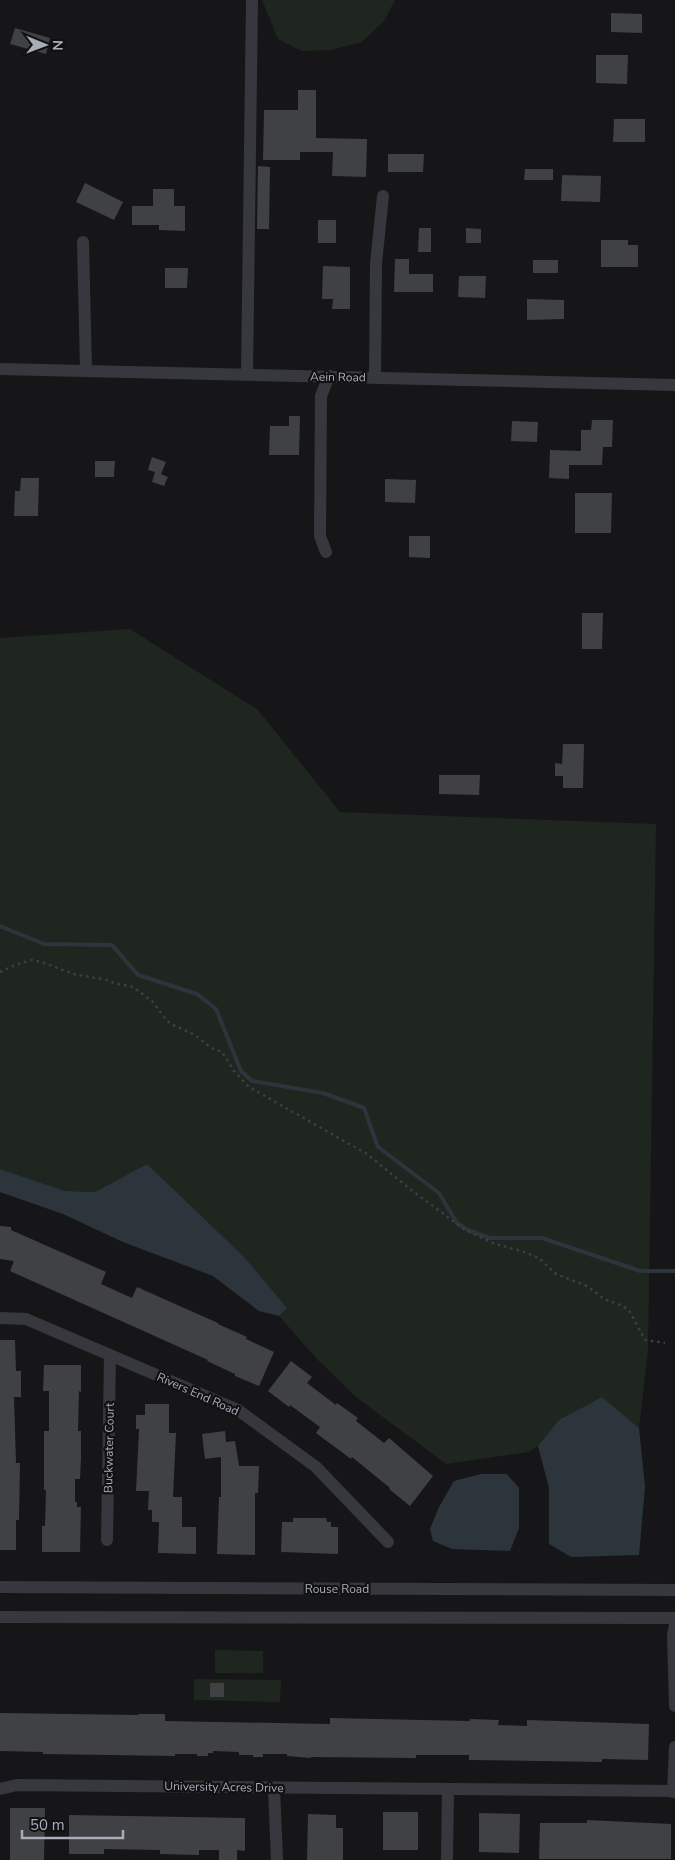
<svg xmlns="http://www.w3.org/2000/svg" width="675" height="1860" viewBox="0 0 675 1860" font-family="'Nunito Sans',sans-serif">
<rect width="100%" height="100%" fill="#161618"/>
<g fill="#1e261f">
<polygon points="262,0 395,0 384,21 362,42 331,50 302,51 278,39"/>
<polygon points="130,629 258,710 340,812 656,824 648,1351 639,1428 602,1397 560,1420 538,1446 528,1452 446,1464 356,1397 317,1359 279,1316 287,1307 147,1164 95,1192 65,1191 0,1169 0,638"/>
<polygon points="215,1650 263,1651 263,1673 215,1673"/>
<polygon points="194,1679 281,1680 280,1702 194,1700"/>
</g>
<g fill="#2c353c">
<polygon points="147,1164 244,1257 287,1308 279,1316 259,1311 213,1276 123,1242 63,1214 0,1192 0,1169 65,1191 95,1192"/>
<polygon points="602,1397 639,1428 645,1487 639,1555 571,1557 549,1544 549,1488 538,1446 559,1420"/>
<polygon points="481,1474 507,1474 519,1488 519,1528 510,1551 452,1549 433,1541 430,1529 439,1507 454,1481"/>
</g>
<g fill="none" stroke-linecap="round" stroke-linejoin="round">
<polyline stroke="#2c353c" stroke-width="4" points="0,926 44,944 112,945 138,975 197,994 216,1009 241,1071 252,1081 323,1093 364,1108 378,1147 439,1193 457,1223 468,1230 490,1238 542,1238 640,1271 675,1271"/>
</g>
<g fill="#404145">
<polygon points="611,13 642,14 642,33 611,32"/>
<polygon points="15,28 50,38 46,54 10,44"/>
<polygon points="596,55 628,55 627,84 596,83"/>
<polygon points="298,90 316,90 316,138 367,139 366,177 332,176 333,152 300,152 300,160 263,160 264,110 298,110"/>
<polygon points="614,119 645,119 645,142 613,142"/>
<polygon points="388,154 424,154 423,172 388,172"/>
<polygon points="258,166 270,167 269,229 257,229"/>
<polygon points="525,169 553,169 553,180 524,180"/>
<polygon points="562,175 601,176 600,202 561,201"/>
<polygon points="85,183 123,202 114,220 76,202"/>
<polygon points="153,189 174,189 174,206 185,206 185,231 159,230 159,225 132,225 132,206 153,206"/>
<rect x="318" y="220" width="18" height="23"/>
<polygon points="419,228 431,228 431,252 418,252"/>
<polygon points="466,228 481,229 481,243 466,243"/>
<polygon points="601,240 628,240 628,245 638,245 638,267 601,267"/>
<polygon points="395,259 409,259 409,274 433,274 433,292 394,292"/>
<rect x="533" y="260" width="25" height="13"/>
<polygon points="323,266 350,267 350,309 332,309 333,299 322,299"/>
<polygon points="165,268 188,268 187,288 165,288"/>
<polygon points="459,276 486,276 485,298 458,297"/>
<polygon points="527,299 564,300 564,319 527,320"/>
<polygon points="289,416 300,416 299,455 269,455 270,426 289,426"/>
<polygon points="592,420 613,420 612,447 603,447 602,465 569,465 569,479 549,478 550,450 581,451 581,430 591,430"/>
<polygon points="512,421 538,422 537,442 511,441"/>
<polygon points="152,457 166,462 161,474 168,477 164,486 152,482 155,472 148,470"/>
<polygon points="95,461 115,461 114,477 95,477"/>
<polygon points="21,478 39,478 38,516 14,516 15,491 20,491"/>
<polygon points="385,479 416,480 415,503 385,502"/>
<polygon points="575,493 612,493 611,533 575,533"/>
<polygon points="409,536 430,536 430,558 409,557"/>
<polygon points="582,613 603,613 602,649 582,649"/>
<polygon points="563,744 584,744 583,788 563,788 563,776 555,776 555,763 562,764"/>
<polygon points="439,775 480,775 479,795 439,794"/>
<polygon points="0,1226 11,1227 11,1230 106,1272 101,1284 132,1298 137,1287 218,1323 218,1324 247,1337 246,1339 274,1352 259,1386 235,1376 235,1374 207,1361 208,1360 10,1271 14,1261 0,1259"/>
<polygon points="0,1340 15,1340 16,1371 21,1371 21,1397 14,1397 16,1463 20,1463 19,1520 16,1520 16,1550 0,1550"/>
<polygon points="291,1361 312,1377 307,1383 336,1405 337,1403 358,1418 356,1421 384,1443 389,1438 433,1476 410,1506 389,1489 390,1488 352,1457 351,1459 316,1433 320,1427 290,1405 289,1407 268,1391"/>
<polygon points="44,1365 81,1365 81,1392 79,1391 78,1431 81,1431 81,1458 80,1479 75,1479 75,1502 77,1502 77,1507 81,1507 80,1552 42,1552 42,1526 45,1526 46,1490 44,1490 44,1431 49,1431 49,1391 43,1391"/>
<polygon points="145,1404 169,1404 169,1433 176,1433 173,1497 182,1497 182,1527 196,1527 196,1554 158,1553 159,1522 152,1522 152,1510 148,1510 149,1491 136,1491 139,1429 136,1429 136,1415 145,1415"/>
<polygon points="225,1431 226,1442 235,1441 239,1466 259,1466 258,1493 255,1493 255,1555 217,1554 219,1497 221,1497 221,1457 205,1459 202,1434"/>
<polygon points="293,1518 326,1518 327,1522 331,1522 331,1527 338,1527 338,1554 281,1552 282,1522 293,1522"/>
<rect x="210" y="1683" width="14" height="14"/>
<polygon points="0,1713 138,1715 138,1714 165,1714 165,1721 276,1723 330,1724 330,1718 470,1721 470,1719 499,1720 498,1725 527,1726 527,1720 649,1724 648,1760 602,1759 602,1762 469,1760 469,1755 416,1755 416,1758 311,1757 311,1758 287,1756 287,1754 263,1754 263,1757 253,1757 253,1755 239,1755 239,1752 213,1751 213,1753 208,1753 208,1756 197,1756 197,1754 175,1754 175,1756 43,1754 43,1752 0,1751"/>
<polygon points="10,1808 45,1808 44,1860 10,1860"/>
<rect x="383" y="1812" width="35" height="38"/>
<polygon points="479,1813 520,1814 519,1853 479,1852"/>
<polygon points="308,1814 336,1815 336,1828 343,1828 343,1860 307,1860"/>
<polygon points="69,1815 245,1818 245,1851 237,1850 237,1860 219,1860 219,1850 199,1850 199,1855 160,1854 160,1850 104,1849 104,1854 69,1854"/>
<polygon points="587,1820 671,1824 671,1859 539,1859 540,1823 587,1823"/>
</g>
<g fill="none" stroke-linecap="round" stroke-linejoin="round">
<polyline stroke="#3d3f44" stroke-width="2.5" stroke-dasharray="2.5 4" stroke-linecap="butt" points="0,972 18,964 32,960 42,962 73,974 107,980 114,983 133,987 152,1001 167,1021 175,1026 195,1035 211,1048 222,1052 234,1071 249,1087 367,1154 410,1189 465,1230 493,1243 524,1252 539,1258 556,1274 587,1286 604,1299 623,1306 630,1312 645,1340 665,1343"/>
<g stroke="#37383d" stroke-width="12">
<polyline points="83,242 86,370"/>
<polyline points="0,369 675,385"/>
<polyline points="247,374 252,0"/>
<polyline points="375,377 376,263 383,196"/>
<polyline points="326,552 320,536 321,396 329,376"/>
<polyline points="0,1318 26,1319 238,1410 316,1467 388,1542"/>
<polyline points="107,1540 110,1355"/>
<polyline points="0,1587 675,1590"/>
<polyline points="0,1617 675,1618"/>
<polyline points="675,1625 673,1635 675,1706"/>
<polyline points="274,1788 277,1860"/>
<polyline points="0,1789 17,1785 675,1791"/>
<polyline points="673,1792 675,1747"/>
<polyline points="447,1860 448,1789"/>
</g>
</g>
<g text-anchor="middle" stroke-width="4.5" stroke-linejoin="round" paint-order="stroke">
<g font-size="12" fill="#a8adb8" stroke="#111113">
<text transform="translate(338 377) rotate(1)" y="4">Aein Road</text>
<text transform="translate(198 1394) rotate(24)" y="4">Rivers End Road</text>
<text transform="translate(109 1448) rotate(-89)" y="4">Buckwater Court</text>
<text x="337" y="1593">Rouse Road</text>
<text transform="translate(224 1787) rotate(1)" y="4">University Acres Drive</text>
</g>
</g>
<g transform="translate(45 45) rotate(91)" stroke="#111113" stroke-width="4" paint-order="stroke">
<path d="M0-4L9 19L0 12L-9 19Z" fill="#a8adb8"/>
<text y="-8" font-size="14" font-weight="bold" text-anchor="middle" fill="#a8adb8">N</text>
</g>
<path d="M22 1830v8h101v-8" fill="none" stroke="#a8adb8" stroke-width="2.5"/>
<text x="30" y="1830" font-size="15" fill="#a8adb8" stroke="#111113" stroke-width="4" paint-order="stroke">50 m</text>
</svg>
